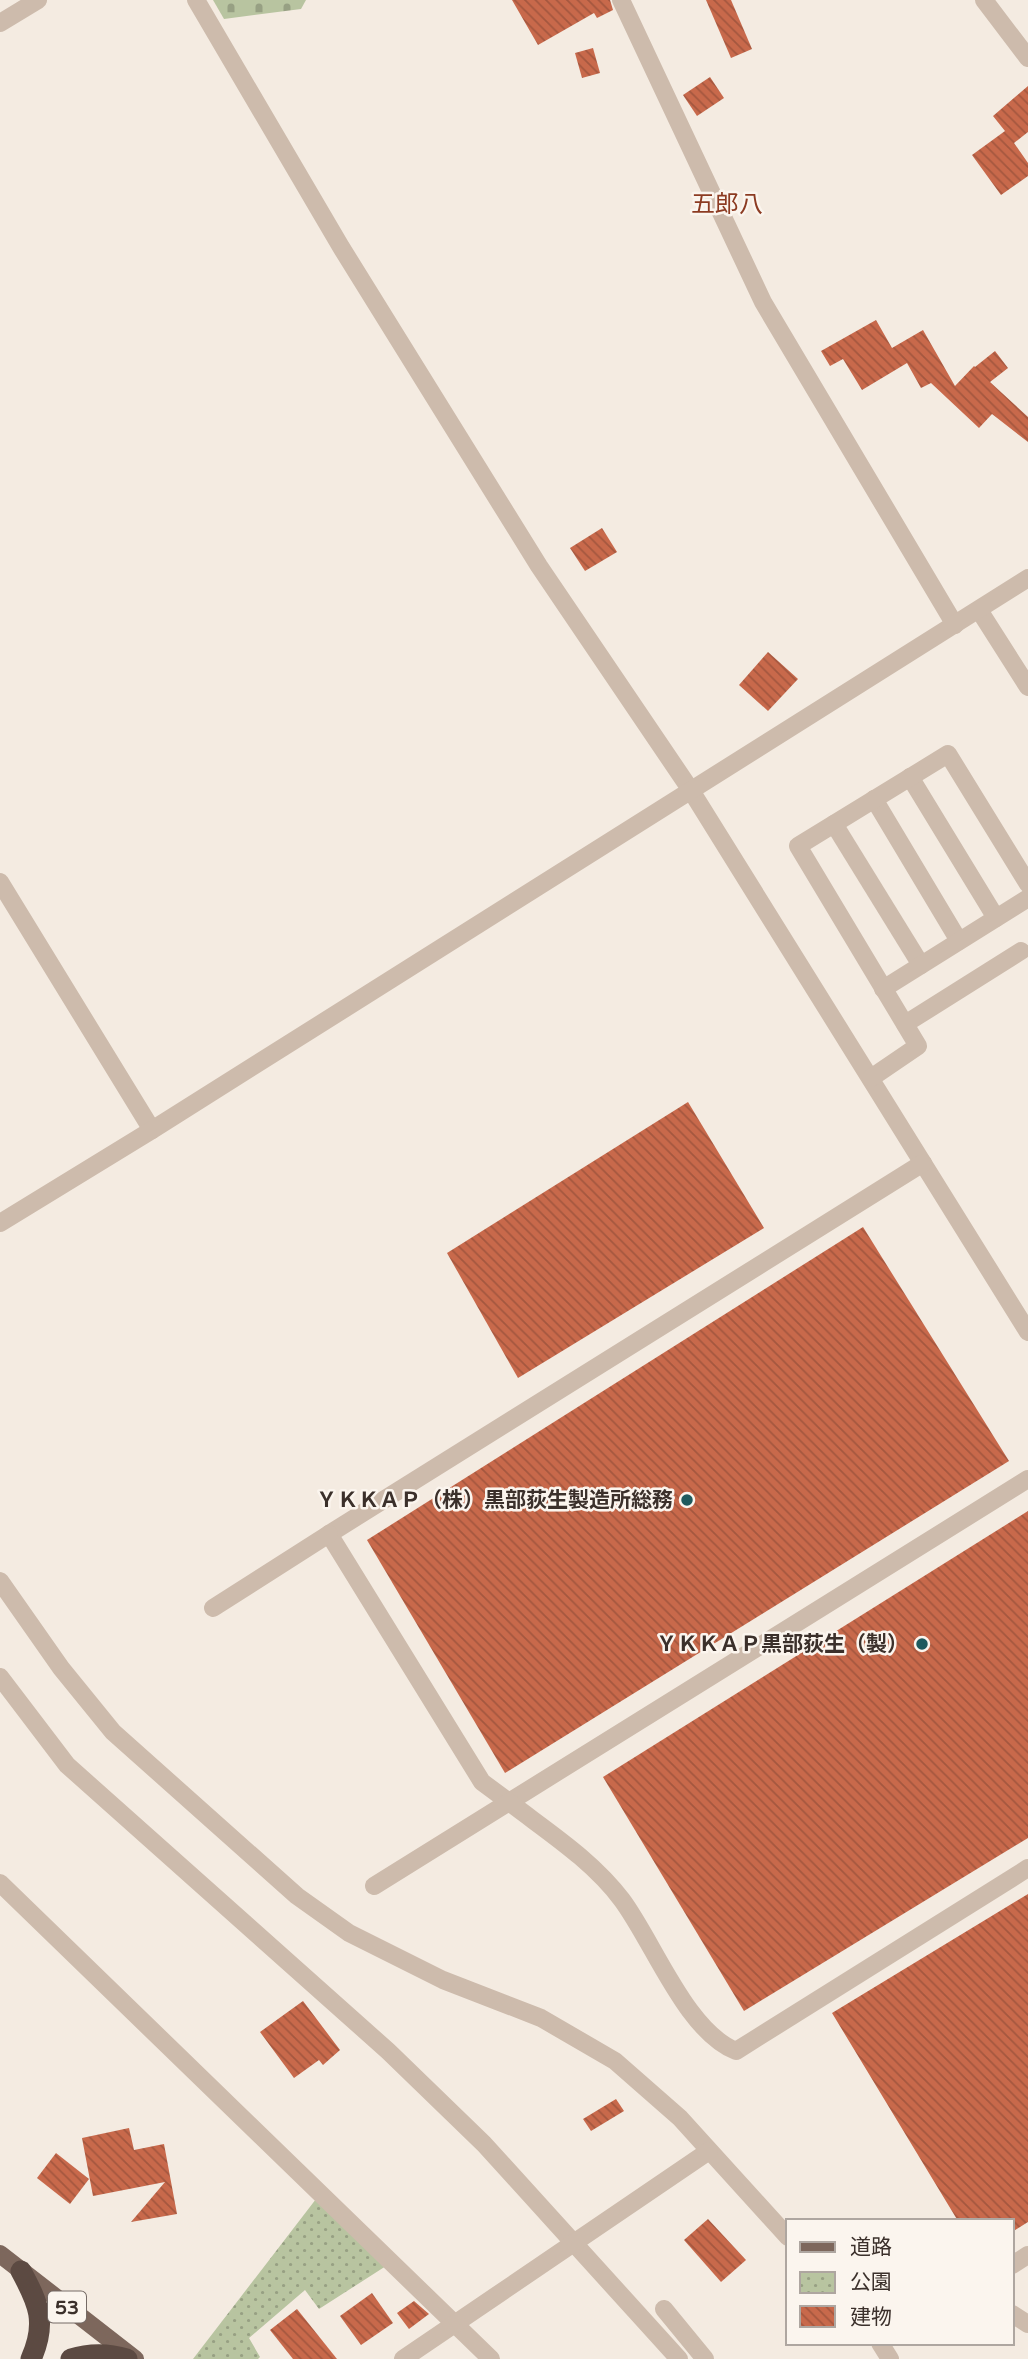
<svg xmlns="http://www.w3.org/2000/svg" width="1028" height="2359" viewBox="0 0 1028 2359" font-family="'Varela Round','Noto Sans JP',sans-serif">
<defs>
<pattern id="cemetery-stones" width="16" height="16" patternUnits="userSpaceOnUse" patternTransform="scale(1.75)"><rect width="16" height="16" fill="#b8c4a0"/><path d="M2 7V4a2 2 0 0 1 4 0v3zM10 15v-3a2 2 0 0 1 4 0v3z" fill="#97a083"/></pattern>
<pattern id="park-dots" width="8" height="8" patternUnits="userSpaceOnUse" patternTransform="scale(1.75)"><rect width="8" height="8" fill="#b8c4a0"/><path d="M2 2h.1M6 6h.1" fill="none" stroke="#97a083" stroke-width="1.8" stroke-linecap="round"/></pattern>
<pattern id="building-back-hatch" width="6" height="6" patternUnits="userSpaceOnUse" patternTransform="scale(1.75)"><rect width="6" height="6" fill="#c8694b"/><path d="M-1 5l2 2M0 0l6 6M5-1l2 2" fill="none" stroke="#a4573f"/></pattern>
</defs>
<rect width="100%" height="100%" fill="#f4ebe1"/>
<polygon fill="url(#cemetery-stones)" points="213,0 306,0 301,9 224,19"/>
<polygon fill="url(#park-dots)" points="316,2199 386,2266 319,2309 305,2290 249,2338 260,2357 258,2359 193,2359"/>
<g fill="url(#building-back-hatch)">
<polygon points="512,0 610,0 613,10 597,18 594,13 538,45"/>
<polygon points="706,0 731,0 752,49 731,58"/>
<polygon points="593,48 600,73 582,78 575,53"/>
<polygon points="710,77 724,98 697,116 683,95"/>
<polygon points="1028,86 1028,132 1014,143 1028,163 1028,176 1001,195 972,155 1005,131 993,116"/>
<polygon points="876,320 892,348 923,330 955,386 974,366 975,367 995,351 1008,368 990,382 1028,417 1028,442 992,414 979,428 931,383 921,388 907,363 862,390 843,359 830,366 821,351"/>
<polygon points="602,528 617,552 585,571 570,548"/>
<polygon points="768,652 798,679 768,711 739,685"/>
<polygon points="688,1102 764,1228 518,1378 447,1253"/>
<polygon points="863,1227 1009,1461 505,1773 367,1540"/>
<polygon points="1028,1511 1028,1838 744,2011 603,1777"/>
<polygon points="1028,1894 1028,2222 1012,2232 1012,2221 958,2221 832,2013"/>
<polygon points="303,2001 340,2050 323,2065 319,2060 294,2078 260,2032"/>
<polygon points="616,2099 624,2111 591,2131 583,2119"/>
<polygon points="129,2128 134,2150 164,2144 177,2214 131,2222 165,2182 93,2196 82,2138"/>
<polygon points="56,2153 89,2179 70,2204 37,2178"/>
<polygon points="708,2219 746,2260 721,2282 684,2240"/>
<polygon points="372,2293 393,2323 361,2345 340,2316"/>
<polygon points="414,2301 429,2314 409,2329 397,2313"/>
<polygon points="297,2309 337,2359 293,2359 270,2330"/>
</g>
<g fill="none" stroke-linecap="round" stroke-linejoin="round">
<g stroke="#cdbbac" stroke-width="18">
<polyline points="196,0 341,247 539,566 690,789 1028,1332"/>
<polyline points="621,0 763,302 955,625"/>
<polyline points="984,0 1028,58"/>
<polyline points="0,23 38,0"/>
<polyline points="979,610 1028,687"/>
<polyline points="910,777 996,918"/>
<polyline points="874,799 959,941"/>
<polyline points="834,824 921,965"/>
<polyline points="0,882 152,1130"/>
<polyline points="883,989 1028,898"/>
<polyline points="905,1024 1021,951"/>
<polyline points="871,1078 918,1046 798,846 948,754 1028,884"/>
<polyline points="923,1163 329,1534 482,1782 509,1802 1028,1479"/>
<polyline points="0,1223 152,1130 1028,578"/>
<polyline points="0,1581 61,1668 113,1732 297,1896 349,1933 443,1980 541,2018 615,2061 680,2118 788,2237"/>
<polyline points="213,1608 329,1534"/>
<polyline points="0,1677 67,1765 388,2051 484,2144 679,2359"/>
<polyline points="0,1883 491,2359"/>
<path d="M374,1886L509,1802C548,1832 592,1860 622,1900C654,1943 686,2031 736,2051L1028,1868"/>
<polyline points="1012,2265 1028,2255"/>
<polyline points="664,2309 705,2359"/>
<polyline points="1012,2314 1028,2324"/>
<polyline points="880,2343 890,2359"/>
<polyline points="403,2359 709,2151"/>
</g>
<polyline stroke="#7d675c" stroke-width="18" points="0,2254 135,2359"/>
<g stroke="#5c4a42" stroke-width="21">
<path d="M21,2271C39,2304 47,2323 31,2359"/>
<path d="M71,2359C90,2353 107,2353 127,2359"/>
</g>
</g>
<g fill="#1f5a5e" stroke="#fbf5ee" stroke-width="2.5">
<circle cx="687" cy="1500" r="7"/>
<circle cx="922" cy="1644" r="7"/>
</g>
<g text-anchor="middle" stroke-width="5" stroke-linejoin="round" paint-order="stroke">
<rect fill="#fbf5ee" stroke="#756b66" stroke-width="2" x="48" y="2291.5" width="38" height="31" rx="5"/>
<g font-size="19" font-weight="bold" fill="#3b302b">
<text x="67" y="2314">53</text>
</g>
<g font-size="21" font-weight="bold" fill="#3b302b" stroke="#fbf5ee" text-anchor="end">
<text x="673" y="1507">ＹＫＫＡＰ（株）黒部荻生製造所総務</text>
<text x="908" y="1651">ＹＫＫＡＰ黒部荻生（製）</text>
</g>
<g font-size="24" fill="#8c3b22" stroke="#fbf5ee">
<text x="727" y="212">五郎八</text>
</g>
</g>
<rect x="786" y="2219" width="228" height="126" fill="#fbf5ee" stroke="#aea6a0" stroke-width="2"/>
<rect x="800" y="2242" width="35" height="10" fill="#7d675c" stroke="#aea6a0" stroke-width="2"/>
<text x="850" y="2254" font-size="21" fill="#3b302b">道路</text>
<rect x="800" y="2272" width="35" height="21" fill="url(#park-dots)" stroke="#aea6a0" stroke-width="2"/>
<text x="850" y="2289" font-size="21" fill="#3b302b">公園</text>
<rect x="800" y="2306" width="35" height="21" fill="url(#building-back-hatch)" stroke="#aea6a0" stroke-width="2"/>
<text x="850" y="2324" font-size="21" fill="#3b302b">建物</text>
</svg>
